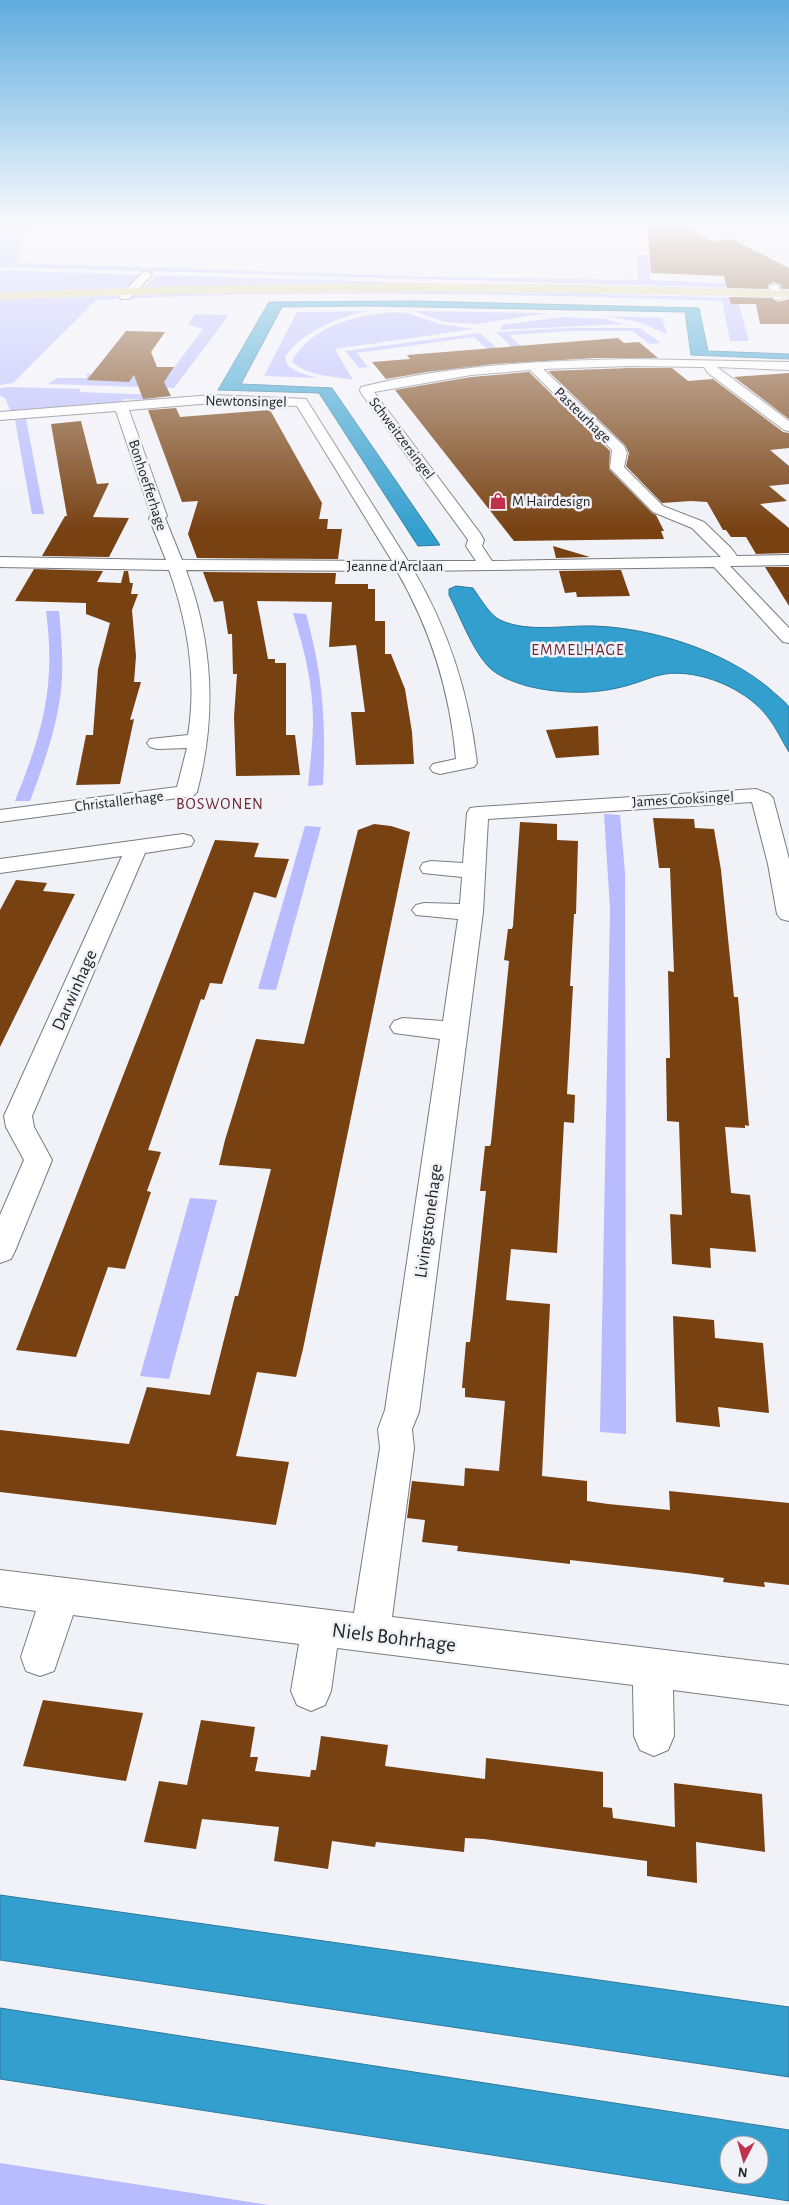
<svg xmlns="http://www.w3.org/2000/svg" width="789" height="2205" viewBox="0 0 789 2205" font-family="'Alegreya Sans',sans-serif">
<rect width="100%" height="100%" fill="#f1f1f8"/>
<g fill="#b8bbfe">
<polygon points="0,223 29,223 16,263 433,277 638,280 637,255 649,255 650,280 738,284 742,288 0,267"/>
<polygon points="0,270 142,275 130,288 0,294"/>
<polygon points="157,275 455,284 309,284 145,287"/>
<path d="M261,290L491,291L737,298L749,341H730L722,301C513,294 305,289 96,300L13,383L0,385V299Z"/>
<path d="M367,311C337,318 303,331 285,357L288,366L298,372L317,378L264,376L297,312Z"/>
<polygon points="413,311 547,313 477,324 445,322"/>
<path d="M396,312L407,313L440,324L474,329L335,349L353,380C334,376 305,376 292,361C312,325 358,314 396,312Z"/>
<polygon points="195,314 229,315 174,388 48,384 57,378 87,378 87,374 151,377 164,381 203,329 188,324"/>
<polygon points="606,316 662,318 667,334 638,322"/>
<polygon points="563,317 605,319 624,324 500,330 502,325"/>
<polygon points="568,328 640,328 661,343 650,344 632,331 572,331 509,335 521,346 512,347 496,332"/>
<polygon points="480,333 498,349 488,350 474,337 357,353 368,367 359,368 345,351"/>
<polygon points="10,387 81,389 79,392 159,395 155,400 124,399 122,402 11,412 5,398 0,396 0,388"/>
<polygon points="26,419 44,514 32,514 15,420"/>
<path d="M46,611H59C61,633 63,655 62,677C60,719 45,761 30,801H15C43,731 56,686 46,611Z"/>
<path d="M293,613L306,614C323,676 326,720 323,785L308,786C310,764 313,742 313,720C313,684 304,648 293,613Z"/>
<polygon points="604,814 620,815 625,873 626,1434 600,1432 610,909"/>
<polygon points="305,826 321,827 276,990 258,989"/>
<polygon points="190,1198 217,1200 169,1379 140,1376"/>
<polygon points="0,2163 269,2205 0,2205"/>
</g>
<g fill="#339fce" stroke="#2e7a9c" fill-rule="evenodd">
<polygon points="416,301 699,308 708,351 789,354 789,359 691,355 685,312 370,306 282,307 241,384 332,388 440,545 418,546 319,393 218,390 269,302"/>
<path d="M456,586L473,588C480,598 490,615 500,620C528,633 564,625 594,626C653,628 725,651 770,689C776,695 784,700 789,707V752C782,741 776,727 767,716C746,689 700,669 665,674C652,676 641,682 629,685C596,695 560,694 527,686C514,682 496,676 487,665C471,647 460,616 449,595V589Z"/>
<polygon points="0,1895 789,2007 789,2077 0,1960"/>
<path d="M0,2008L789,2130V2201L0,2079ZM729,2145H759V2175H729Z"/>
</g>
<g fill="#774112">
<polygon points="647,223 681,223 711,241 732,239 789,268 789,289 782,289 780,284 774,282 768,285 768,289 727,288 724,276 651,273"/>
<polygon points="729,297 772,298 778,302 789,299 789,324 760,324 756,304 731,304"/>
<polygon points="126,331 165,332 151,352 157,367 174,367 164,382 171,396 143,399 134,375 129,382 87,380"/>
<polygon points="618,338 624,343 639,342 658,358 595,358 494,364 427,372 386,379 372,362 410,359 407,355"/>
<polygon points="629,368 672,368 688,381 713,379 783,432 789,433 789,448 770,450 789,466 789,484 769,486 787,501 760,504 789,528 789,553 756,554 746,537 731,537 726,530 723,530 707,502 691,501 662,503 626,466 629,453 625,445 548,371"/>
<polygon points="529,372 610,451 609,469 652,513 656,515 664,531 661,531 664,539 514,541 395,390 471,377"/>
<polygon points="789,373 789,419 734,377"/>
<polygon points="176,408 180,417 270,410 322,503 319,519 328,519 327,529 342,529 338,559 197,558 188,534 198,501 182,502 148,410"/>
<polygon points="81,421 97,484 109,483 93,517 129,518 109,557 42,556 65,516 67,516 51,424"/>
<polygon points="553,546 590,557 556,558"/>
<polygon points="765,567 789,567 789,606"/>
<polygon points="34,569 103,571 97,582 121,583 124,571 128,571 130,583 133,583 131,594 138,594 132,610 136,656 134,682 141,682 130,720 134,719 120,784 76,785 86,735 93,735 98,669 110,623 86,614 86,603 15,601"/>
<polygon points="621,570 630,596 577,597 576,592 565,593 559,571"/>
<polygon points="203,572 336,573 335,584 368,584 368,589 375,589 375,621 385,621 385,654 391,654 405,689 412,732 414,764 356,765 351,712 365,712 356,645 329,647 332,602 257,601 268,659 275,659 275,663 286,663 286,735 295,735 300,775 236,776 234,717 237,674 233,674 232,634 228,634 223,601 214,602"/>
<polygon points="598,726 599,755 556,758 546,730"/>
<polygon points="653,818 694,819 695,828 714,829 721,870 734,997 738,997 749,1126 745,1125 745,1128 725,1127 731,1193 750,1195 756,1252 710,1248 711,1268 672,1264 670,1214 682,1215 679,1122 667,1121 666,1058 670,1058 668,971 674,972 670,868 659,868"/>
<polygon points="520,822 557,824 557,840 578,841 576,914 574,914 570,986 573,986 567,1094 575,1095 574,1123 564,1122 557,1253 511,1249 506,1300 550,1304 542,1476 587,1481 587,1501 608,1504 670,1510 669,1491 789,1503 789,1585 764,1582 765,1587 723,1582 724,1578 687,1573 570,1560 570,1564 457,1551 458,1546 422,1542 425,1520 407,1518 412,1481 464,1486 465,1468 499,1471 505,1401 465,1397 465,1388 462,1388 466,1342 470,1342 486,1191 480,1191 485,1146 490,1146 491,1143 509,961 504,960 508,929 512,929 513,926"/>
<polygon points="374,824 391,826 410,832 303,1349 296,1377 257,1372 236,1456 289,1462 276,1525 0,1492 0,1430 129,1444 147,1387 210,1395 235,1296 238,1296 271,1169 219,1165 225,1140 256,1039 304,1044 358,830"/>
<polygon points="215,840 259,843 254,857 289,859 276,898 254,892 222,984 210,983 204,1000 201,999 148,1150 161,1152 147,1191 151,1192 125,1269 108,1267 76,1357 16,1350"/>
<polygon points="16,880 47,883 43,891 75,894 0,1047 0,910"/>
<polygon points="673,1316 714,1320 715,1338 763,1343 769,1413 718,1407 720,1427 676,1422"/>
<polygon points="43,1700 143,1713 126,1781 23,1766"/>
<polygon points="201,1720 255,1727 250,1757 258,1757 255,1771 310,1777 311,1770 316,1770 321,1736 388,1745 385,1766 485,1779 486,1758 603,1772 603,1807 612,1808 613,1818 675,1827 674,1783 762,1794 765,1852 696,1842 697,1883 647,1876 647,1861 484,1839 465,1838 464,1852 376,1842 375,1847 332,1841 328,1869 274,1861 279,1827 202,1819 196,1849 144,1842 159,1781 187,1785"/>
</g>
<g fill="none" stroke-linecap="round" stroke-linejoin="round">
<g stroke="#7b7b81" stroke-width="2">
<g id="minor">
<polygon points="147,271 152,274 151,276 129,299 121,299 120,297 121,295 143,272"/>
<polygon points="774,284 778,285 783,297 782,299 778,300 774,299 769,287"/>
<path d="M629,359L789,362V370L717,367L789,421V431L784,430L708,373L704,367L629,366L543,369L624,446L627,453L624,467L663,506L704,522L731,548L737,556L789,555V565L730,566L789,628V643L783,642L714,567L414,571C449,631 469,694 477,763L474,767L440,774L433,772L430,768L433,764L456,759C450,691 431,630 397,571L186,570C213,643 217,716 197,792L193,796L0,822V810L177,787L187,748L157,749L150,747L147,743L150,739L188,735C197,679 188,623 169,570L0,567V557L166,560L149,518L151,515L116,411L0,420V412L212,395L306,399L408,561H476L466,546L468,540L466,537L361,393L360,390L361,387C449,365 539,361 629,359ZM530,370L612,450L610,468L653,512L692,528L721,557L492,561L482,546L484,540L480,533L374,392L471,375ZM212,403L297,406L392,561L182,560L165,518L167,516L129,410Z"/>
<polygon points="756,789 769,794 773,798 789,859 789,921 781,919 777,914 768,864 752,802 488,819 483,912 419,1412 412,1429 414,1448 392,1617 789,1665 789,1705 673,1690 674,1736 668,1750 654,1756 640,1750 634,1736 633,1685 337,1648 331,1691 325,1705 311,1711 297,1705 291,1691 299,1644 73,1615 54,1671 40,1676 26,1671 21,1657 36,1611 0,1606 0,1570 354,1613 380,1448 378,1429 385,1410 440,1039 394,1033 390,1027 394,1021 403,1018 443,1021 458,919 416,915 412,910 416,905 424,903 460,904 462,877 423,873 420,868 423,863 431,861 463,863 467,813 470,808 478,807"/>
<polygon points="183,834 191,836 194,841 191,846 145,853 32,1116 34,1127 52,1160 15,1251 11,1259 0,1263 0,1215 24,1160 6,1127 4,1116 122,856 0,873 0,859"/>
</g>
</g>
<g stroke="#cfcfcf" stroke-width="2">
<path id="major" d="M394,284L592,286L789,291V297C526,289 263,289 0,299V293L197,286Z"/>
</g>
<use href="#minor" fill="#fff" fill-rule="evenodd"/>
<use href="#major" fill="#dad28e" fill-rule="evenodd"/>
</g>
<linearGradient id="sky" x2="0" y2="1"><stop stop-color="#5facde"/><stop offset="0.42" stop-color="#f9f9fc"/><stop offset="1" stop-color="#f9f9fc" stop-opacity="0"/></linearGradient>
<rect width="789" height="531" fill="url(#sky)"/>
<defs>
<g id="shop-bare" transform="scale(1.35)"><path d="M-5-2.5h2.3a2.7 3.5 0 0 1 5.4 0H5L5.5 6h-11ZM-1.5-2.5h3a1.5 2.3 0 0 0-3 0Z" fill="#c2314c" stroke="#f1f1f8" stroke-width="2.5" paint-order="stroke"/></g>
</defs>
<g fill-rule="evenodd">
<use href="#shop-bare" x="498" y="501"/>
</g>
<g text-anchor="middle" stroke-width="5" stroke-linejoin="round" paint-order="stroke">
<g font-size="15" fill="#242527" stroke="#f1f1f8">
<text transform="translate(246 401) rotate(1)" y="5">Newtonsingel</text>
<text transform="translate(583 415) rotate(44)" y="5">Pasteurhage</text>
<text transform="translate(402 438) rotate(53)" y="5">Schweitzersingel</text>
<text transform="translate(148 485) rotate(72)" y="5">Bonhoefferhage</text>
<text x="395" y="571">Jeanne d'Arclaan</text>
<text transform="translate(683 799) rotate(-3)" y="5">James Cooksingel</text>
<text transform="translate(119 801) rotate(-7)" y="5">Christallerhage</text>
</g>
<g font-size="15" fill="#242527" stroke="#f1f1f8" text-anchor="start">
<text x="512" y="506">M Hairdesign</text>
</g>
<g font-size="16" letter-spacing="1" fill="#6d2730" stroke="#f1f1f8">
<text x="578" y="655">EMMELHAGE</text>
</g>
<g font-size="16" letter-spacing="1" fill="#6d2730" stroke="#f1f1f8">
<text x="220" y="809">BOSWONEN</text>
</g>
<g font-size="18" fill="#242527" stroke="#f1f1f8">
<text transform="translate(74 990) rotate(-66)" y="6">Darwinhage</text>
<text transform="translate(428 1221) rotate(-82)" y="6">Livingstonehage</text>
</g>
<g font-size="21" fill="#242527" stroke="#f1f1f8">
<text transform="translate(394 1637) rotate(7)" y="7">Niels Bohrhage</text>
</g>
</g>
<g transform="translate(744 2160) rotate(186)"><circle r="24" fill="#f1f1f8" stroke="#9f9fa4"/>
<path d="M0-4L9 19L0 12L-9 19Z" fill="#c2314c"/>
<text y="-8" font-size="14" font-weight="bold" text-anchor="middle" fill="#242527">N</text>
</g>
</svg>
